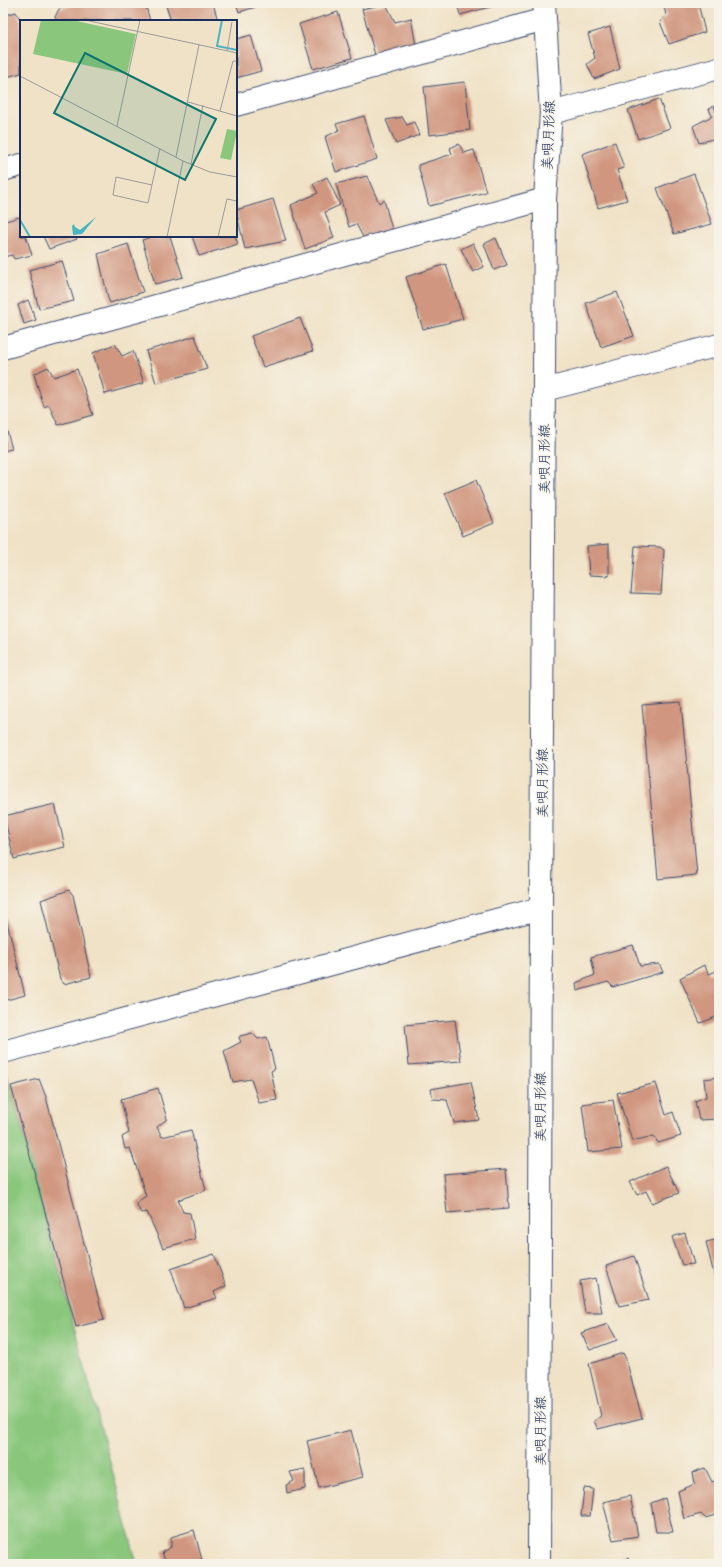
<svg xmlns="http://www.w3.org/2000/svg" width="722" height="1567" viewBox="0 0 722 1567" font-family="Itim,'Klee One',sans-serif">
<rect width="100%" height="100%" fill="#f7f3e8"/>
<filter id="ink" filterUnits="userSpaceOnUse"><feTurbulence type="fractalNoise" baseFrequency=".025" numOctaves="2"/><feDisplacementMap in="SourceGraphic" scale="8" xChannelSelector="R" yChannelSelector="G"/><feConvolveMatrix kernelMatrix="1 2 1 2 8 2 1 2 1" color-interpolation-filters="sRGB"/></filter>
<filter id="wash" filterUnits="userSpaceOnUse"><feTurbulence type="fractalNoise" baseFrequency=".012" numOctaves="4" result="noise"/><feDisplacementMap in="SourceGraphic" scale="16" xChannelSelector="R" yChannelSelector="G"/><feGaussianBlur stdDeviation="0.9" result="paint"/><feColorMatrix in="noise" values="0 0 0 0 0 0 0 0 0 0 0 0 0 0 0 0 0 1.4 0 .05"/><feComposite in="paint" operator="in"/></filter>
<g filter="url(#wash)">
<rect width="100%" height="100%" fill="#f0e2c6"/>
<polygon fill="#8ac77d" stroke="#527b6e" points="3,1066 5,1066 137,1564 3,1564"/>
<g id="blocks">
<g fill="#d0967f">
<polygon points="83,3 145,3 150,21 57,21 55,17 59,9"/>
<polygon points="165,3 213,3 218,21 171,21"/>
<polygon points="236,3 255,3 256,7 239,12"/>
<polygon points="457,3 493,3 494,6 460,15"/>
<polygon points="663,3 698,3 705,32 669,44 660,22 666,15"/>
<polygon points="386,4 395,22 411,18 416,45 375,55 362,9"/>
<polygon points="16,12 21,21 21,73 3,78 3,16"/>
<polygon points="338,12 352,58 313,69 299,24"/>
<polygon points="610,27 620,69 594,79 587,64 595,58 588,34"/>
<polygon points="251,35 261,71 236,78 236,39"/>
<polygon points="465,82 470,130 429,135 424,87"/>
<polygon points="659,99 670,128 638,139 628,110"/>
<polygon points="714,106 719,120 719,137 699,143 693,126 712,116 709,109"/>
<polygon points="364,116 377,159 336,172 325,137 339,130 336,124"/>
<polygon points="402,117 407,125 414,122 419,135 396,144 386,120"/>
<polygon points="615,142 624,168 617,170 627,200 598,208 582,154"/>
<polygon points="459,144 464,153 474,150 486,192 429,206 418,165 452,154 450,148"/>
<polygon points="694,174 712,224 674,234 657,188"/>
<polygon points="367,176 379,203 384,200 392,229 363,237 356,224 349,227 336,184"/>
<polygon points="327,177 340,205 325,212 334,238 305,249 291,205 318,193 313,184"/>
<polygon points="273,199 286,241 245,249 236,210"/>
<polygon points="19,217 21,222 21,236 26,236 32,255 14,259 12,255 3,257 3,222"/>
<polygon points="43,236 76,236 77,239 49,249"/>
<polygon points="154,236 170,236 183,277 155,284 142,240"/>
<polygon points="192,236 235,236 238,244 199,256"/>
<polygon points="496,238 507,265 494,270 484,244"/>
<polygon points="473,243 484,267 473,272 461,249"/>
<polygon points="128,244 143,292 110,303 108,298 98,254"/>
<polygon points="62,261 74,301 39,309 29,270"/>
<polygon points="446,264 463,319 423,329 406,277"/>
<polygon points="617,292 634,336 601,347 586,303"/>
<polygon points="28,300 36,320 24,324 18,305"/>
<polygon points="300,318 313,351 263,367 251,336"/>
<polygon points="195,336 207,369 156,383 146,351"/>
<polygon points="115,344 122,356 133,351 144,383 105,394 93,353"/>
<polygon points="48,367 54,377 77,369 93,415 58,425 49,405 44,407 34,374"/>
<polygon points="3,417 12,449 3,451"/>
<polygon points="476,480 494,523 463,536 445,493"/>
<polygon points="609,544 609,576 589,575 587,546"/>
<polygon points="635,546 660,547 664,550 661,594 631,593"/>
<polygon points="681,702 697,875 658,879 642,705"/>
<polygon points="55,804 65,847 14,859 4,816"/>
<polygon points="69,890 73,895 91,977 64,984 60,979 41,900"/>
<polygon points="3,910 5,914 25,995 3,1001"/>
<polygon points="633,945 640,966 659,964 663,972 613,987 608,982 577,991 576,983 595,975 591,957"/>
<polygon points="704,965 709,974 719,970 719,991 717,992 719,999 719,1016 700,1023 680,978"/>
<polygon points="455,1020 461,1061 409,1065 405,1025"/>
<polygon points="252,1033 258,1039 267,1037 275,1069 271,1071 277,1100 259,1103 251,1079 233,1082 224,1051 241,1042 239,1038 240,1036"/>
<polygon points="719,1077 719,1119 699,1120 695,1101 706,1097 704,1079"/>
<polygon points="39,1079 46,1097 104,1320 76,1327 11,1086"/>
<polygon points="471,1082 479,1120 454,1123 447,1100 433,1099 431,1089"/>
<polygon points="656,1083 666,1115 673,1112 681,1136 658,1143 654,1136 632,1141 617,1093"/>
<polygon points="158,1088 167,1119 157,1127 162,1137 191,1130 206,1190 178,1200 183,1212 190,1213 195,1239 163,1248 147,1212 141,1213 136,1203 146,1196 130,1148 125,1149 122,1137 129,1133 121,1099"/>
<polygon points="613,1100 622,1149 588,1152 582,1104"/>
<polygon points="666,1166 679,1193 652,1203 646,1191 637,1195 630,1182"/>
<polygon points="506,1169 509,1208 447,1213 443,1174"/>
<polygon points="685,1233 694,1264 682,1265 672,1237"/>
<polygon points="719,1239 719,1287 717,1287 706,1242"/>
<polygon points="214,1254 226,1286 214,1292 217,1298 184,1308 171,1269"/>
<polygon points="634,1256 649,1300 619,1306 606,1266"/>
<polygon points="596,1278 602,1313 585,1313 580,1281"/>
<polygon points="608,1324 617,1340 590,1350 581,1333"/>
<polygon points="623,1353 626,1359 642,1418 598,1429 594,1421 601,1416 589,1364"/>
<polygon points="351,1430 363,1477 319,1488 307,1441"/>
<polygon points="705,1468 712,1482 719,1479 719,1514 705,1518 701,1514 684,1519 678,1491 695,1484 693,1472"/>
<polygon points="305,1469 305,1489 287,1493 286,1485 294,1481 290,1472"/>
<polygon points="584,1488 593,1489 590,1516 581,1516"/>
<polygon points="630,1496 638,1536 613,1540 603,1502"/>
<polygon points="665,1498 673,1532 656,1532 651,1503"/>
<polygon points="194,1530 203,1564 166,1564 162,1552 171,1547 171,1537"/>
<polygon points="628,1558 630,1564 610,1564"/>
</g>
</g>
</g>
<g filter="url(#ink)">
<use href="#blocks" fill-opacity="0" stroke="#3b4a6e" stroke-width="1"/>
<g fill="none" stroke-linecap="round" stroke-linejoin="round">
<g stroke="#3b4a6e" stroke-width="24">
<g id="street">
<polyline points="236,105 545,19"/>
<polyline points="551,113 719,68"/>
<polyline points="3,170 21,165"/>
<polyline points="3,348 545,199"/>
<polyline points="544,390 719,345"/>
</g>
</g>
<g stroke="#3b4a6e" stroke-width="24">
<polyline id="secondary" points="3,1052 541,908"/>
</g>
<g stroke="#3b4a6e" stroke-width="24">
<polyline id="primary" points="539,1564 541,908 545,199 551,113 544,3"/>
</g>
<use href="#street" stroke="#fff" stroke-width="22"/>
<use href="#secondary" stroke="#fff" stroke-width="22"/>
<use href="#primary" stroke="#fff" stroke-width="22"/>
</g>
</g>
<g text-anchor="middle" stroke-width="3" stroke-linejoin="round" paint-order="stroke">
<g font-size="14" fill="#1b2f5e" stroke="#f7f3e8">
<text transform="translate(548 135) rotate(-88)" y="5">美唄月形線</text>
<text transform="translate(544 459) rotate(-90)" y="5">美唄月形線</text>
<text transform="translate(542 783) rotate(-90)" y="5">美唄月形線</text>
<text transform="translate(540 1107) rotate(-90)" y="5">美唄月形線</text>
<text transform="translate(540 1431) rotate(-90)" y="5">美唄月形線</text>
</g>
</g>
<g transform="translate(20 20)">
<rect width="217" height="217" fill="#f0e2c6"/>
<path d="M21,0H52L116,14L107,54L13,34ZM207,109L217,111L211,140L200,138Z" fill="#8ac77d"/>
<path d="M76,197L62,214L53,215L52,206L54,204L55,207L60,210Z" fill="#48b5c3"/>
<path fill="none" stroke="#48b5c3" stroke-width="2" d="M202,0L197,26L217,30M0,200L10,217"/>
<path fill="none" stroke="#9b9a9c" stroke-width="1" d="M65,0L217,33M207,31L212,2M0,56L163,141L190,152L217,157M168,82L217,96M200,91L213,41H217M97,106L120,0M156,137L179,25M171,144L183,85M132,165L96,157L93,175L128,183L140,128M147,217L163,141M198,217L207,179L217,181"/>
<path fill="#0f766e" fill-opacity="0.15" stroke="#0f766e" stroke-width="2" d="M65,33L196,99L165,160L34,93Z"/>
<rect width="217" height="217" fill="none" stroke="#1b2f5e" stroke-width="2"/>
</g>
<rect width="722" height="1567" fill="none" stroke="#f7f3e8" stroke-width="16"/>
</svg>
